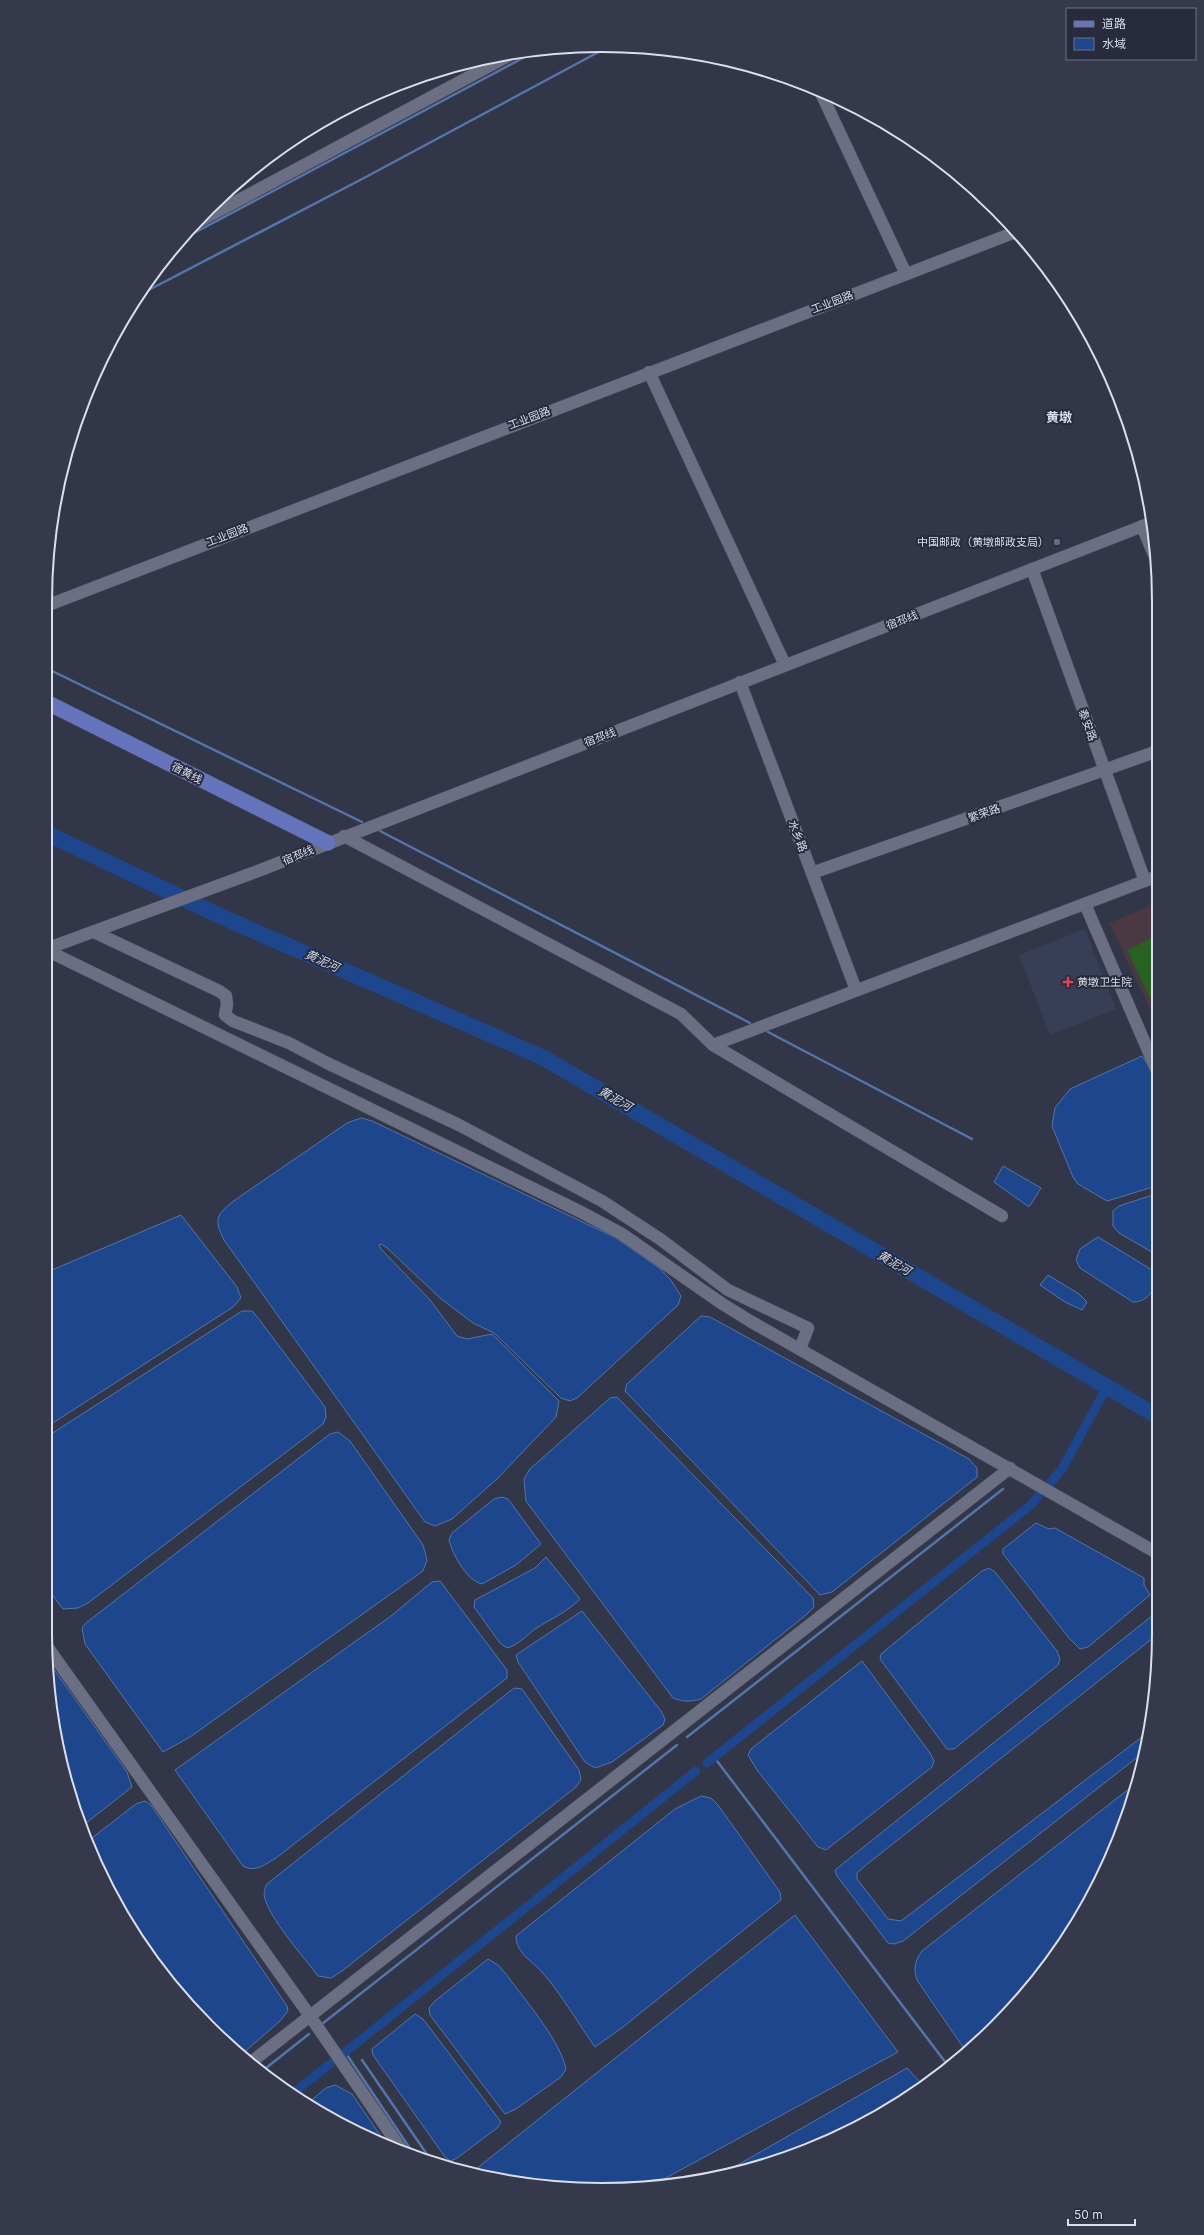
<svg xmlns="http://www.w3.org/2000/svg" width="1204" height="2235" viewBox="0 0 1204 2235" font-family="Inter,'Noto Sans SC',sans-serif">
<rect width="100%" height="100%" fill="#313648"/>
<polygon fill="#383e56" points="1085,929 1116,1009 1050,1035 1019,955"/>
<polygon fill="#4a3842" points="1155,904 1156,1021 1109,923"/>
<polygon fill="#276220" points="1156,936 1156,1010 1127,950"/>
<g fill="#1d468d" stroke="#5674a9">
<polygon points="1142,1056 1156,1077 1156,1186 1107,1201 1078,1184 1073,1177 1052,1126 1055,1108 1070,1089"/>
<path d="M361,1118L372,1121L616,1238L659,1268L670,1279L681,1296L678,1305L577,1398L570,1401L561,1398L494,1333L473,1323L440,1298L386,1247L381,1244L379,1245L381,1249L430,1300L457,1336L467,1339L492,1334L559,1401L556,1417L498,1478L452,1519L435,1526L425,1522L224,1240C213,1218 217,1214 235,1200L347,1123Z"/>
<polygon points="1003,1166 1041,1188 1029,1207 994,1182"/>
<polygon points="1156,1194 1157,1255 1119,1233 1113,1226 1113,1211 1119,1206"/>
<polygon points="181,1215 237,1287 241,1298 233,1307 45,1428 45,1273"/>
<path d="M1098,1237L1157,1273C1157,1287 1149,1302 1133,1302L1080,1268L1076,1260L1080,1249Z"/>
<polygon points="1048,1275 1079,1294 1087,1302 1082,1310 1065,1302 1040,1285"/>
<polygon points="242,1311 252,1311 258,1318 325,1407 326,1417 323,1424 88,1603 78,1608 63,1609 45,1585 45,1438"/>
<polygon points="701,1316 710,1317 969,1459 977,1468 977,1477 832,1592 820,1595 625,1391 627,1384"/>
<path d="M617,1397L813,1598L814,1607L806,1615L701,1699C690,1702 684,1702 673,1698L526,1501L524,1479L530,1469L610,1398Z"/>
<polygon points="338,1432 350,1441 423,1545 427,1560 423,1571 190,1737 163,1752 85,1644 82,1628 86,1623 330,1434"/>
<path d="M502,1497L508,1499L541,1544L516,1565L482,1584C466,1580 453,1555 449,1540L452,1533L494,1499Z"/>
<polygon points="1036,1523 1049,1529 1055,1528 1144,1578 1144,1585 1150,1595 1088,1647 1080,1649 1069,1638 1003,1554 1003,1549"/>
<path d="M546,1557L580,1599C566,1613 550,1619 535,1629C526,1636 518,1645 507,1648L500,1643L474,1607L475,1600L535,1568Z"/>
<polygon points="989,1568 995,1572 1057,1651 1060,1659 1058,1665 954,1749 947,1749 880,1659 881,1654 982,1571"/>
<path d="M440,1581L507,1670V1678L276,1858C265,1864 256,1873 243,1866L175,1770L391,1616L432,1582Z"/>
<polygon points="582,1611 661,1711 665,1719 663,1725 612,1762 595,1768 585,1762 518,1662 516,1655"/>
<polygon points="1158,1611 1158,1634 866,1865 857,1873 857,1879 888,1919 901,1921 1147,1733 1144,1752 903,1941 894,1944 888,1943 837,1876 835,1870"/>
<path d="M48,1661L127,1772L132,1787L81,1827C58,1775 53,1717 48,1661Z"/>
<polygon points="862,1661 930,1753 934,1761 932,1767 826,1850 818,1847 757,1770 748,1755 751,1749"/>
<path d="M514,1688L522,1689L579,1770L581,1780L576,1787L342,1971L331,1978L318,1976C303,1956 275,1925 266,1902C263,1895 264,1890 267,1884Z"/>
<path d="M1139,1781L1084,1911L1044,1972L967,2053L917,1980C913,1968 915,1961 922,1951Z"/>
<path d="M701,1796L711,1798L718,1805L780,1892L781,1900L623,2027L595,2047C578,2023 562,1995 542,1972C532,1961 516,1953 516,1936L675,1809Z"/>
<polygon points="145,1801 151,1805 287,2006 288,2011 280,2021 240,2056 160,1972 120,1911 88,1841 136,1804"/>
<polygon points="795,1915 898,2052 649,2187 565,2189 471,2173"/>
<path d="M488,1959L498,1965L506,1974C524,1999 560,2040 566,2069L561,2077L516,2109L505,2114L430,2015L429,2008L435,2001Z"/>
<polygon points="415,2014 423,2019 501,2122 497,2128 457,2158 451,2161 445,2157 373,2055 372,2049"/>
<polygon points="907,2068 924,2086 911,2096 815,2148 746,2171 720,2175"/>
<polygon points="335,2085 352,2094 389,2148 307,2104 326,2088"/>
</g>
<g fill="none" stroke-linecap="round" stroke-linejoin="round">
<g stroke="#5674a9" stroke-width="2.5">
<polyline points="179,241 536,51"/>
<polyline points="141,294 364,178 606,48"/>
<polyline points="46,668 362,822"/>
<polyline points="380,831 750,1023"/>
<polyline points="768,1032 972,1139"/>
<polyline points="687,1737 1003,1489"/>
<polyline points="714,1757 949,2067"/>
<polyline points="322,2024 677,1745"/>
<polyline points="352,2046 354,2048"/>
<polyline points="345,2052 415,2156"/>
<polyline points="362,2060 433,2163"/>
<polyline points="261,2072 309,2034"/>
</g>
<g stroke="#1d468d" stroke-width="9">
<polyline points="1051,1482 1062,1469 1107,1387"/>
<polyline points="707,1763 1032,1504 1040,1494"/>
<polyline points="343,2054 696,1771"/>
<polyline points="291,2095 330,2064"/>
</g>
<polyline stroke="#1d468d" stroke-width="16" points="46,833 220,916 544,1058 1157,1416"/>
<g stroke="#505363" stroke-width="13">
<g id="minor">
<polyline points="821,93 906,274"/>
<polyline points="194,224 508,56"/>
<polyline points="649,372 785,665"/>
<polyline points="1142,526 1154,555"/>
<polyline points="1032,569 1145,881"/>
<polyline points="46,606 1013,233"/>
<polyline points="740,682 856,990"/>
<polyline points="344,836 681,1014 713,1045 1002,1216"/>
<polyline points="812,873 1155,752"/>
<polyline points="1085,904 1156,1069"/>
<polyline points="94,932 219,991 226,996 227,1005 225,1015 233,1021 289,1043 327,1063 459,1125 602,1201 660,1239 728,1290 808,1328 800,1349"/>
<polyline points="46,949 258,871 1153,522"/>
<polyline points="46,950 581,1212 622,1234 721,1303 750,1321 1157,1553"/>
<polyline points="713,1045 1155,877"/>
<polyline points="46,1645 310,2016 403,2152"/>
<polyline points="250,2063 1010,1468"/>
</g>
</g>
<g stroke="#505363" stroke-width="16">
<polyline id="major" points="46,702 328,843"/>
</g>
<use href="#minor" stroke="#6a6f84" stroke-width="12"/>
<use href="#major" stroke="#6674be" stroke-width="15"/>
</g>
<circle fill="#5c6f8a" stroke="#272b3d" stroke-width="1.5" cx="1057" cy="542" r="4"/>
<path fill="#e0444e" stroke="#272b3d" stroke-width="1.5" d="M1066 976h4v4h4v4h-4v4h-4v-4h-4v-4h4z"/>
<g text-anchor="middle" stroke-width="4" stroke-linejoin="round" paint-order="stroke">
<g font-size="11" fill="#dcdfeb" stroke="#272b3d">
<text transform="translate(832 302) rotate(-21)" y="4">工业园路</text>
<text transform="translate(529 418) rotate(-21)" y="4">工业园路</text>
<text transform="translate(227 535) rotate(-21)" y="4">工业园路</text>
<text transform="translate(902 620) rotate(-21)" y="4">宿邳线</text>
<text transform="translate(1088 725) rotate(70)" y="4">泰安路</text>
<text transform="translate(600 737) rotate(-21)" y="4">宿邳线</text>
<text transform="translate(187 773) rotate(27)" y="4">宿黄线</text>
<text transform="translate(984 813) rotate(-19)" y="4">繁荣路</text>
<text transform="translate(798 836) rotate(69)" y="4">水乡路</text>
<text transform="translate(298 855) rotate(-22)" y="4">宿邳线</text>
</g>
<g font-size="11" fill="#dcdfeb" stroke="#272b3d" text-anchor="end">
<text x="1049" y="546">中国邮政（黄墩邮政支局）</text>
<text x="1077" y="986" text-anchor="start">黄墩卫生院</text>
</g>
<g font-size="12" font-style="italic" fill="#cdd9ee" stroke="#272b3d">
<text transform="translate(322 961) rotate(24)" y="4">黄泥河</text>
<text transform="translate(615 1099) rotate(30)" y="4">黄泥河</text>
<text transform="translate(894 1263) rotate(30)" y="4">黄泥河</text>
</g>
<g font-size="13" font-weight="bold" fill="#dcdfeb" stroke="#272b3d">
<text x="1059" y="422">黄墩</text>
</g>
</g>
<path d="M0 0H1204V2235H0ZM602 52H602A550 550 0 0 1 1152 602V1633A550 550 0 0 1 602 2183H602A550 550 0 0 1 52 1633V602A550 550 0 0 1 602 52Z" fill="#35394b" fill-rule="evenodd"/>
<path fill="none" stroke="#dcdfeb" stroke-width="2" d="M602 52H602A550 550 0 0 1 1152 602V1633A550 550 0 0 1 602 2183H602A550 550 0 0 1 52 1633V602A550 550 0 0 1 602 52Z"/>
<rect x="1066" y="8" width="130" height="52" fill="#272b3d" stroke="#6f7383"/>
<rect x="1074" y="21" width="20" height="6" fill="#6674be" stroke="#6f7383"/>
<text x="1102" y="28" font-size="12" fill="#dcdfeb">道路</text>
<rect x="1074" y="38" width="20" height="12" fill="#1d468d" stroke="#6f7383"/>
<text x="1102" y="48" font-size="12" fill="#dcdfeb">水域</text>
<path d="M1068 2219v6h67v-6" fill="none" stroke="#dcdfeb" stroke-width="2"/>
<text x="1074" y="2219" font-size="12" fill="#dcdfeb" stroke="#272b3d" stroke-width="3" paint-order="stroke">50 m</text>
</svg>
